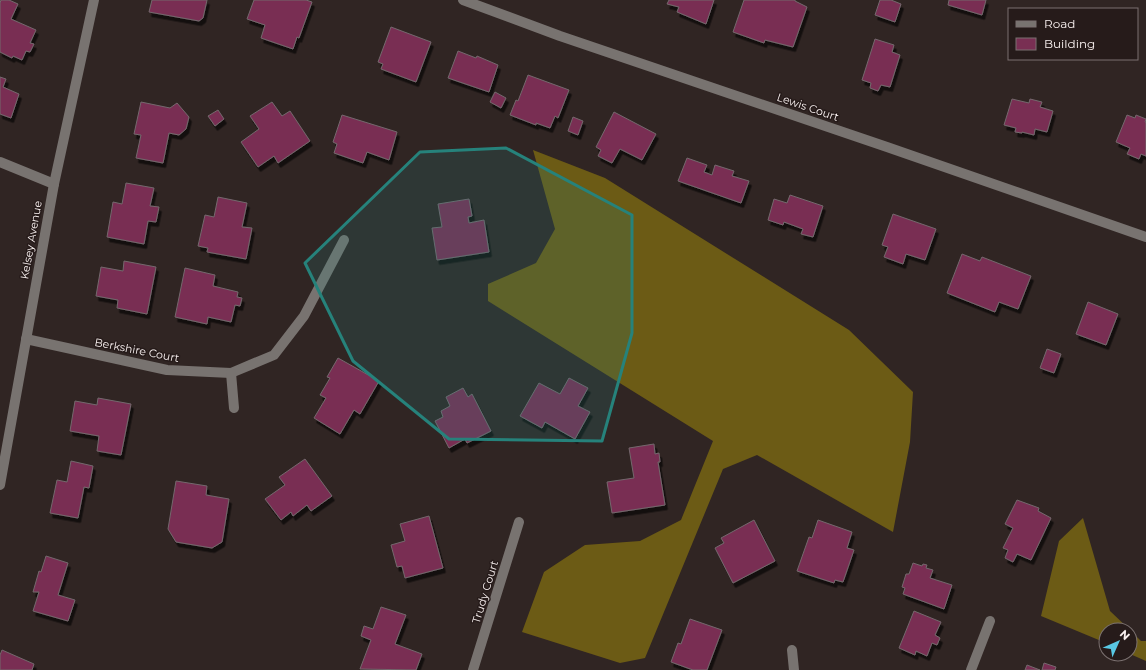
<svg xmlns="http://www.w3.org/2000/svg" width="1146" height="670" viewBox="0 0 1146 670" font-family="Montserrat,sans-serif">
<defs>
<filter id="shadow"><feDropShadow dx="2.5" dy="4.5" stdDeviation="0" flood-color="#0009"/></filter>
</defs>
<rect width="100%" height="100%" fill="#302523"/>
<g fill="#6c5b15">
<polygon points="533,150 605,178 849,330 913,392 910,442 893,532 757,455 723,469 645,658 620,663 522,632 544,572 585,545 640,541 681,520 713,441 488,301 488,284 536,263 555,229"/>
<polygon points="1083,518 1110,611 1130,630 1106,630 1106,643 1041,616 1059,541"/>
<polygon points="1130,630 1141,641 1146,641 1146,661 1130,654"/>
</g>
<g fill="#792f53" stroke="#74686d" filter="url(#shadow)">
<polygon points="1,0 9,0 18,4 11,19 36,30 30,43 34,44 30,52 26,51 22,60 13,56 12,58 0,52 0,3"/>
<polygon points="152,0 207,0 203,18 199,21 149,12"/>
<polygon points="254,0 306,0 312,2 299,38 297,37 293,49 261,38 265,25 247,19"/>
<polygon points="669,0 714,0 706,24 677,12 679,7 667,4"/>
<polygon points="744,0 795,0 795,1 807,7 793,47 765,40 764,43 733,32"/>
<polygon points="880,0 891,0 901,4 895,22 875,15"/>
<polygon points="949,0 986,0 982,15 948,5"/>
<polygon points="391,27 431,42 416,82 381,69 383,64 378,62"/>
<polygon points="875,39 894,45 892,52 900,55 890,87 881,85 878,91 870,88 871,83 862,80"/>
<polygon points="458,51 476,58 477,56 498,65 489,92 448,78"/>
<polygon points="528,75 569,90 558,118 555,116 550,128 536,123 536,125 510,115 516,100 518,101"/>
<polygon points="0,77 6,79 3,87 19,94 11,118 0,114"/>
<polygon points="495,92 506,98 501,108 490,102"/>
<polygon points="1012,99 1029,103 1030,99 1042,102 1040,107 1053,111 1047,132 1035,129 1034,135 1022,132 1022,133 1015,132 1016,128 1004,125"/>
<polygon points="141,102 170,108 177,103 189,117 186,129 179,135 169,133 163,163 136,158 141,135 134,134"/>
<polygon points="272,102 282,116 290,111 310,141 278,163 274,156 258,167 241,142 259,129 250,116"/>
<polygon points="218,110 224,119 215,126 208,116"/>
<polygon points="614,112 656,134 642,160 620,149 612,163 598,156 601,150 596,147"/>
<polygon points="342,115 397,132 389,160 367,152 363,163 334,153 337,144 333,142"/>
<polygon points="1127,115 1135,118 1136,115 1146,119 1145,122 1146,122 1146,156 1141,154 1139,159 1127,154 1130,148 1116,142"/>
<polygon points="573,117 583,121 578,135 568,131"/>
<polygon points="687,158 707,165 704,172 712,175 715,165 734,171 732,176 749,181 741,203 678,181"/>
<polygon points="126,183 154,188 150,206 159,207 156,222 148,221 144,244 107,237 113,202 122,204"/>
<polygon points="790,195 823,206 813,237 801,234 803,229 784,222 783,225 768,220 774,199 787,203"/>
<polygon points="218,197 247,203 242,227 252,228 246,259 207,252 208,248 198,246 205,215 214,217"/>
<polygon points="469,199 472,216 468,217 469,223 484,220 489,252 437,260 432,228 442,227 438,204"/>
<polygon points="893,214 936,229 925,260 906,254 903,264 884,257 888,247 882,245"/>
<polygon points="962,254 980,261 982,257 1031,276 1018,309 999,302 995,312 947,293"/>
<polygon points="124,261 156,267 147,314 117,308 118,300 96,296 101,267 123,271"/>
<polygon points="185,268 215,275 213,286 238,292 237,297 242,298 240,306 235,305 231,322 208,317 207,324 175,317"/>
<polygon points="1088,302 1118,314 1106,345 1076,334"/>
<polygon points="1047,349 1061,354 1054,373 1040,368"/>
<polygon points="338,358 379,381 360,414 354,410 340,434 314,418 326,398 320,395 330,378 327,377"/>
<polygon points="569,378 588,388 578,406 590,412 575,439 545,422 542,428 520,416 539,383 560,394"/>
<polygon points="463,388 468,397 472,394 491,431 467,443 465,439 449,448 435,421 443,417 441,411 450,406 446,397"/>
<polygon points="98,398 131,404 121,455 97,451 99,436 70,431 75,401 97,405"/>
<polygon points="654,444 655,454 659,453 660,462 658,462 665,505 612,513 607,482 634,478 629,448"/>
<polygon points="305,459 332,496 311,511 307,505 293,516 291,512 281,520 265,499 285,485 279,477"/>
<polygon points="71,461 93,466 89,488 84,487 78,518 50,513 57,480 67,482"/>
<polygon points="176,481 207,486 206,495 229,499 222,542 212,548 176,542 168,529"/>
<polygon points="1017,500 1039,508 1038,511 1051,518 1031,560 1017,554 1013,562 1005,558 1008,550 1003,548 1013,528 1005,524"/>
<polygon points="429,516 443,568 405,578 402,566 397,567 391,545 405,541 400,524"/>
<polygon points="754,520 775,561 733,583 715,548 724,543 721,538"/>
<polygon points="818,520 852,532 847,548 854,550 843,582 835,580 834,583 797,571 809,537 812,538"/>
<polygon points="46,556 68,563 58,595 75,600 68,621 33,611 39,592 33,592 39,571 41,572"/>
<polygon points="913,563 922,566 923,564 927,565 926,568 933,570 930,578 952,585 944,609 903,594 905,588 902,587 906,574 909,574"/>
<polygon points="381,607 406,615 395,644 422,654 416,670 360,669 371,640 361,636 364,626 373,629"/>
<polygon points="914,611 941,622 935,635 940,638 937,645 932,643 927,656 916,651 915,655 899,648"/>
<polygon points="690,619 722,630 707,670 693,670 671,662 678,643 681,644"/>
<polygon points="2,650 34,664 32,670 0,670 0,655"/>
<polygon points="1044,663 1056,667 1055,670 1042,670"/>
<polygon points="1027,665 1040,670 1025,670"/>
</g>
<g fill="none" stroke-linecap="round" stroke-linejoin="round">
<g stroke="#787370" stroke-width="10">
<polyline points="463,0 560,36 887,147 1146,237"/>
<polyline points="0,162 54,184"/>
<polyline points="26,339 167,370 231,373 274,355 304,316 344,240"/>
<polyline points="231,373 234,408"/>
<polyline points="0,485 54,184 94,0"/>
<polyline points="792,650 794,670"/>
<polyline points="473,670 519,522"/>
<polyline points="971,670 990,621"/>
</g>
</g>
<path fill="#26827b" fill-opacity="0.2" stroke="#26827b" stroke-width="3" stroke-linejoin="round" d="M506,148L632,215V333L602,441L449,439L353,361L305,263L420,152Z"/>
<g text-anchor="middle" stroke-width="3" stroke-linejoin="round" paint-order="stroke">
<g font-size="11" fill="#faf2f1" stroke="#261b1a">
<text transform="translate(808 107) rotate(19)" y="4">Lewis Court</text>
<text transform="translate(31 240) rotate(-80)" y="4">Kelsey Avenue</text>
<text transform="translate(137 350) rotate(11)" y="4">Berkshire Court</text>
<text transform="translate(485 592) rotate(-73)" y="4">Trudy Court</text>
</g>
</g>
<rect x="1008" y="8" width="130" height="52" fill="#261b1a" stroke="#7b7170"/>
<rect x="1016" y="21" width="20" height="6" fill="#787370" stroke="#7b7170"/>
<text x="1044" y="28" font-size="12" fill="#faf2f1">Road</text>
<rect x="1016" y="38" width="20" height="12" fill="#792f53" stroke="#7b7170"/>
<text x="1044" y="48" font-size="12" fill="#faf2f1">Building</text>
<g transform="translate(1118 642) rotate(45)"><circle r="19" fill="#261b1a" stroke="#7b7170"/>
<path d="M0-3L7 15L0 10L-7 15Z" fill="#59c8e4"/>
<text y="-6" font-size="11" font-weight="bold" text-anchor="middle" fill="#faf2f1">N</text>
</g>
</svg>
